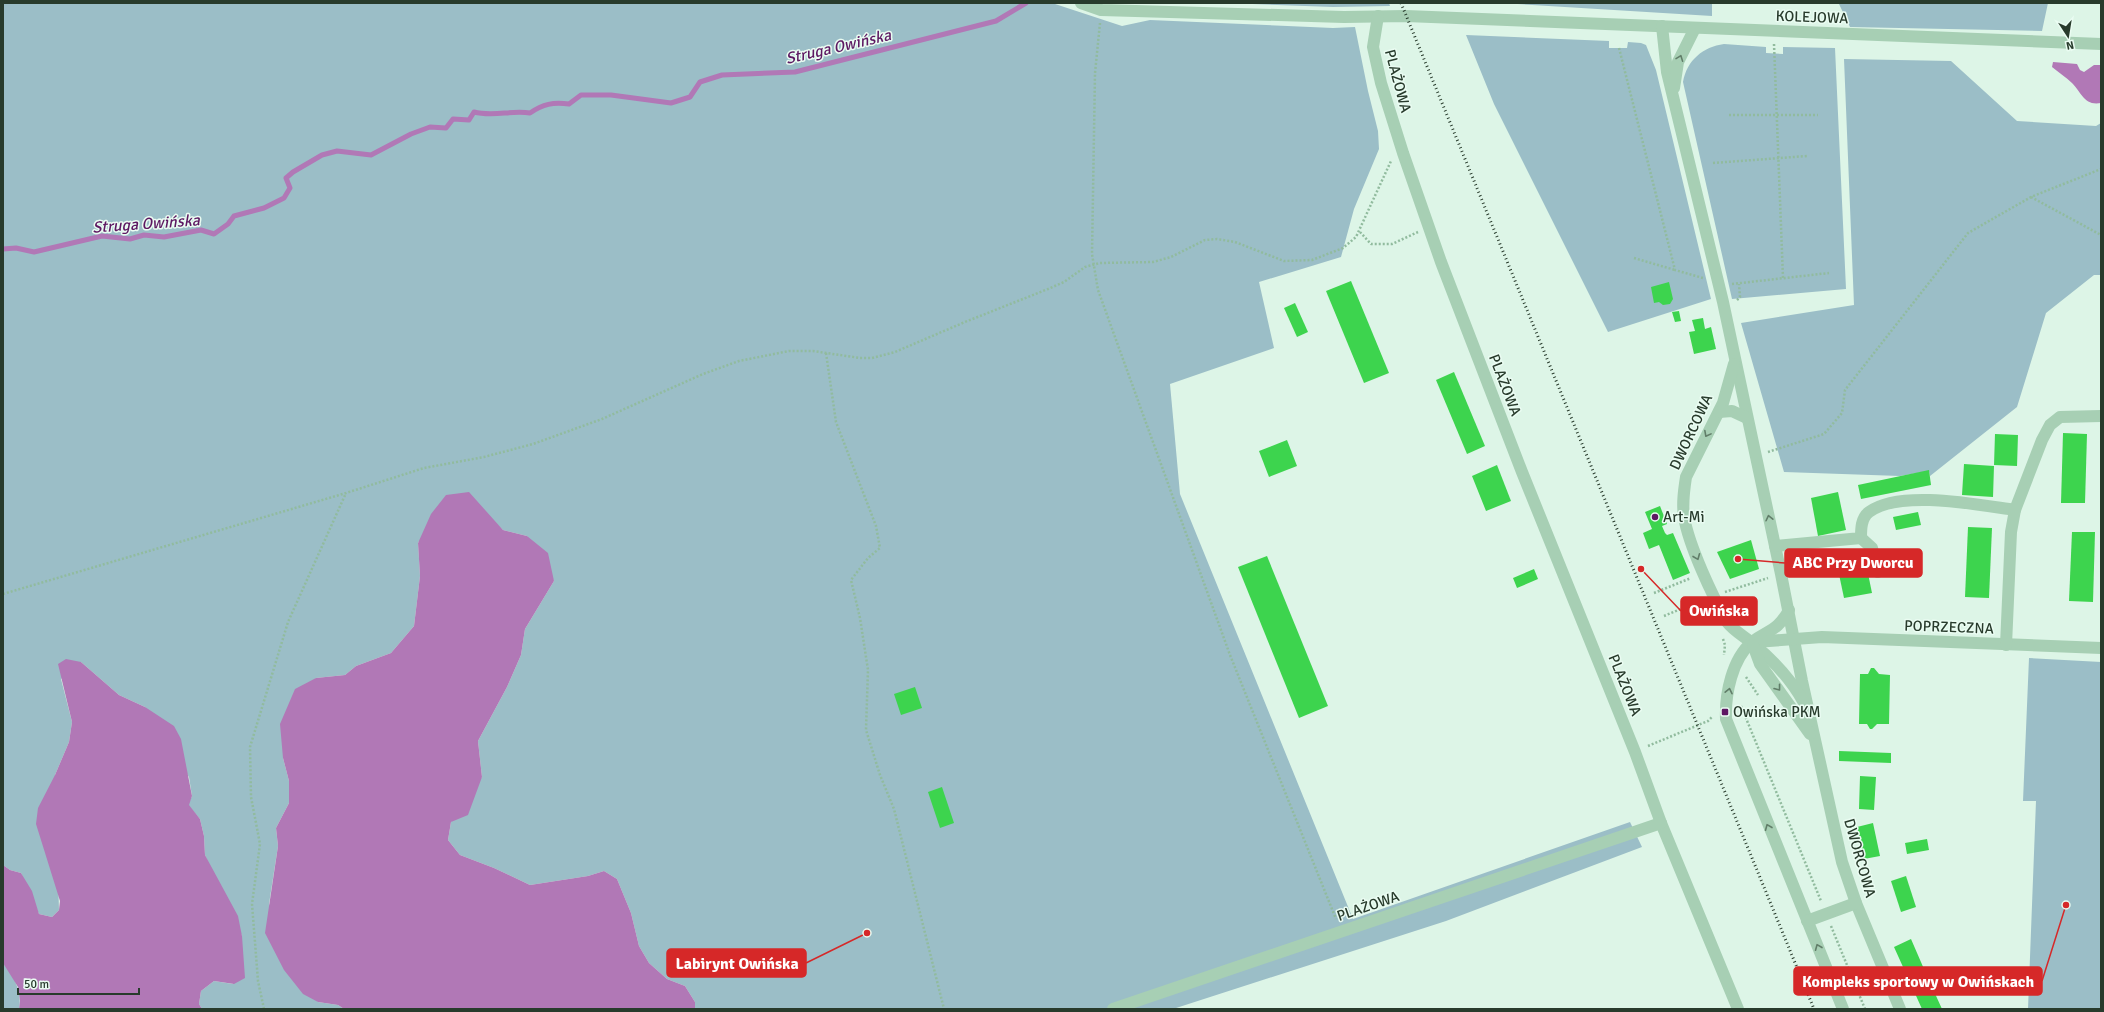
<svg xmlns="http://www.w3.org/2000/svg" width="2104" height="1012" viewBox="0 0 2104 1012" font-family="Signika,sans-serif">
<rect width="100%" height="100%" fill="#ddf5e7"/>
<g fill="#9bbec7">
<polygon points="3,3 1052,3 1122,26 1150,20 1333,28 1355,27 1368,91 1378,131 1379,149 1354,209 1341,257 1259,282 1274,348 1170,384 1180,494 1353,919 1630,822 1642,847 1446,921 1173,1009 695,1009 695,1002 685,986 667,979 649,963 639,946 631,913 617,879 604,871 588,876 530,885 494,868 460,855 448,840 451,822 482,777 478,741 507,687 521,655 525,629 554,581 527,536 503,530 490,518 418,542 420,576 414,626 391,653 356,666 345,675 316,678 283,758 289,781 289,803 276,828 278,846 269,904 318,1002 338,1005 344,1009 202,1009 199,1004 201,991 214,981 233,984 242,955 242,936 205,855 204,836 200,819 188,805 192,796 189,777 145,707 119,695 81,662 61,679 72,722 69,742 55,775 59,910 52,917 39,914 21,873 10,870 3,865"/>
<polygon points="1226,3 1389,3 1390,6 1333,7"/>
<polygon points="1501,3 1712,3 1712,16"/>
<polygon points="1782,3 2048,3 2042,31 1850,27 1839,4"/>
<polygon points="1466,35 1609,41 1609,48 1627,48 1628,42 1641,43 1646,45 1656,70 1711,299 1608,332 1494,104"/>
<path d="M1724,44L1766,47V53L1783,54V47L1835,48L1846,289L1732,299L1683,82C1687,60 1703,47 1724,44Z"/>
<polygon points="1844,59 1951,61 2017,121 2096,126 2101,123 2101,275 2094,275 2046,313 2017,407 1930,476 1929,471 1900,476 1784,472 1741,323 1854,305"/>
<polygon points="2029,658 2101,662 2101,1009 2028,1009 2036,801 2023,801"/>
<path d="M3,963C14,975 22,992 19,1009H3Z"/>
</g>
<g fill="#b178b6">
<path d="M2053,62L2077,64L2080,70L2084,72L2094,65H2101V103C2084,106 2082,93 2072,83C2066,77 2058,72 2052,67Z"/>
<polygon points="469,492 503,530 527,536 548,553 554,581 525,629 521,655 507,687 478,741 482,777 468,815 451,822 448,840 460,855 494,868 530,885 588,876 604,871 617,879 631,913 639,946 649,963 667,979 685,986 695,1002 695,1009 344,1009 338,1005 318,1002 303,994 284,970 265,933 278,846 276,828 289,803 289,781 283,758 280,724 295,689 316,678 345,675 356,666 391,653 414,626 420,576 418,543 431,514 446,495"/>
<polygon points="66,659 81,662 119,695 145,707 174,726 181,739 192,796 189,805 200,819 204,836 205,855 238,916 242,936 245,978 234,984 214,981 201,991 199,1004 202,1009 19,1009 20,1001 18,987 3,963 3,865 10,870 21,873 32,891 39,914 52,917 59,910 60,901 36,824 38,808 55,775 69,742 72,722 58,664"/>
</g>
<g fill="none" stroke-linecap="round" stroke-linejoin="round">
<path stroke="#b178b6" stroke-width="5" d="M3,249L16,248L34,252L102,236L130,239L144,235L164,237L201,230L214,234L228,224L234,216L264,208L284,198L290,188L286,178L293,172L322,155L337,151L371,155L411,134L430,127L446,128L453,119L469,120L474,112C493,117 511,110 530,113C543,104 553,102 569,104L581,95H611L671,103L690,97L700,82L722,75L795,72L996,21L1026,3"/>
</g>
<g fill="#3dd44e">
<polygon points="1351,281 1389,373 1364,383 1326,291"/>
<polygon points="1669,282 1673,299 1670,304 1663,305 1659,302 1654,303 1651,287"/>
<polygon points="1295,303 1308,332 1297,337 1284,308"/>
<polygon points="1679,311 1681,321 1675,322 1672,312"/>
<polygon points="1703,318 1705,329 1711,327 1716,349 1694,354 1689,332 1695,331 1692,320"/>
<polygon points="1454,372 1485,446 1467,454 1436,380"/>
<polygon points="2063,433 2087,434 2085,503 2061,503"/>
<polygon points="1995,434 2018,435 2017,466 1994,465"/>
<polygon points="1287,440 1297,466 1269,477 1259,451"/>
<polygon points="1964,464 1994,466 1993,497 1962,495"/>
<polygon points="1497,465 1511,501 1486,511 1472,476"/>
<polygon points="1929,470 1931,485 1861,499 1858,485"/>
<polygon points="1838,492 1846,530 1818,536 1811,498"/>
<polygon points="1660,506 1667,524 1662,526 1665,533 1667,535 1673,533 1690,573 1673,580 1659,545 1649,549 1643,533 1652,529 1645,512"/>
<polygon points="1918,512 1921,525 1896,530 1893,517"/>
<polygon points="1968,527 1992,528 1989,598 1965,597"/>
<polygon points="2072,532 2095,532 2093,602 2069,601"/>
<polygon points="1751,540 1759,569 1730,579 1717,552"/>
<polygon points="1864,554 1872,593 1844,598 1836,560"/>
<polygon points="1267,556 1328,706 1299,718 1238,567"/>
<polygon points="1534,569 1538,579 1517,588 1513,578"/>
<polygon points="1871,668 1874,668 1879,674 1890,675 1889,724 1877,724 1872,729 1870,729 1867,724 1859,724 1860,674 1868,674"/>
<polygon points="915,687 922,708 901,715 894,694"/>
<polygon points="1839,751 1891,753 1891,763 1839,761"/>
<polygon points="1860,776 1876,777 1874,810 1859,809"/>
<polygon points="942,787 954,823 940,828 928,792"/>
<polygon points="1873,823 1880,856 1864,859 1857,827"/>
<polygon points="1927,839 1929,850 1907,854 1905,843"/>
<polygon points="1906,876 1916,907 1901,912 1891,881"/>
<polygon points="1911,939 1927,976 1942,1009 1922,1009 1894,947"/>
</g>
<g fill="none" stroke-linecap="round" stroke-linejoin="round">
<g stroke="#91bb9e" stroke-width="2.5" stroke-dasharray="2 2" stroke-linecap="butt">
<polyline points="1100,23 1095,73 1092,254 1098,290 1230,655 1336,919"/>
<polyline points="1774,44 1783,278"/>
<polyline points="1619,48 1675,270 1703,278"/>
<polyline points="1729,115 1818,115"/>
<polyline points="1713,163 1807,156"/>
<polyline points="2031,197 2101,235"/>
<polyline points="1360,232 1371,244 1392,244 1418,232"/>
<polyline points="1634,258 1675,270"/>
<polyline points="1732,284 1829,273"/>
<polyline points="1737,300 1740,297 1739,284"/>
<polyline points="826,353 836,422 876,526 880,548 868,558 851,580 860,618 868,670 866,730 880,775 894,809 944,1009"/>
<polyline points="1768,452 1824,434 1842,413 1845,390 1968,233 2031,197 2101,169"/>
<polyline points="1725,592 1768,578"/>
<polyline points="1654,593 1691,578"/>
<polyline points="3,594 346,493 424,468 484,457 533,444 602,419 703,374 739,361 789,351 813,351 860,358 872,358 895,352 965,322 1048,289 1064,282 1085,267 1100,263 1153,262 1171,257 1205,240 1217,239 1235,242 1284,261 1312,260 1343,248 1356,237 1391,161"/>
<polyline points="1664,616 1700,601"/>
<polyline points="1723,639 1725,645 1724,655"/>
<polyline points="1746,677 1758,695"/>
<polyline points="1741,706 1821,901"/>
<polyline points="1648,746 1708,721 1712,717"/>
<polyline points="1831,926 1865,1009"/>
<polyline points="264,1009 258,981 252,904 260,844 251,797 250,747 288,622 346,493"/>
</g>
<g stroke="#a7cfb4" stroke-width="12">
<polyline points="1081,3 1101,10 1344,17 1406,16 2101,44"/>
<polyline points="1378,16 1373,47 1381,83 1403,153 1441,262 1522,472 1635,752 1661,823 1738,1009"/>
<polyline points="1662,26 1667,72 1723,302 1781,574 1802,681 1842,862 1856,903 1900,1009"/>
<polyline points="1674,88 1678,62 1695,28"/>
<path d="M1734,364L1723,403L1686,477C1684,490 1682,503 1684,517C1689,546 1712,595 1727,622C1734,631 1744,636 1753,644C1773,660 1790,678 1803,701"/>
<polyline points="1719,412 1732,411 1747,418"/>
<polyline points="1861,538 1872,548 1878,572"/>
<path d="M1775,546L1861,538C1861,529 1861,518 1869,512C1900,489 1979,505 2015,510"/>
<path d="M1789,610C1777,632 1769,629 1752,642C1732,659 1725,694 1726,719L1843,1009"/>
<polyline points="1755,642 1822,637 2101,648"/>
<polyline points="1753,645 1760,664 1810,734"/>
<polyline points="2006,645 2011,532 2015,510 2042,440 2050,425 2060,417 2101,416"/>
<polyline points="1807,921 1856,903"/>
<polyline points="1113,1009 1661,823"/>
</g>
<polyline stroke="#283b2c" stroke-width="3" stroke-dasharray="1 3" stroke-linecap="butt" points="1401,3 1814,1009"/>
</g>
<defs><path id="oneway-chevron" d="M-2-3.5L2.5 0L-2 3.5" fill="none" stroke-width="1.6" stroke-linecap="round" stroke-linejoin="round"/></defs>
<g stroke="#617e69">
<use href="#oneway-chevron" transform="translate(1680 58) rotate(-69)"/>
<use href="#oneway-chevron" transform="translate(1707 434) rotate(118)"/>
<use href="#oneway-chevron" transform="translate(1769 518) rotate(-103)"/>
<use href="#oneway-chevron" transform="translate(1697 557) rotate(68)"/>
<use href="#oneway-chevron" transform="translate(1778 688) rotate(52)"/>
<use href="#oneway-chevron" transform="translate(1729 691) rotate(-78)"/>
<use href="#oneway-chevron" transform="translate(1768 827) rotate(-112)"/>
<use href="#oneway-chevron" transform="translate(1818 947) rotate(-112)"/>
</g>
<g fill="#5d1862" stroke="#eafcf2" stroke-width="1.5">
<circle cx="1655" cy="517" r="4"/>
<rect x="1721" y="708" width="8" height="8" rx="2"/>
</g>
<g text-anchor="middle" stroke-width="3" stroke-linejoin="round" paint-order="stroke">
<g font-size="15" fill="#283b2c" stroke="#eafcf2">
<text transform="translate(1812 17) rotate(2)" y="5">KOLEJOWA</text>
<text transform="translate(1398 81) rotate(75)" y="5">PLAŻOWA</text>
<text transform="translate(1505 385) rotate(69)" y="5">PLAŻOWA</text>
<text transform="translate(1691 432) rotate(-65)" y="5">DWORCOWA</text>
<text transform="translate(1949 627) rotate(2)" y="5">POPRZECZNA</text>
<text transform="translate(1625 685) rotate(68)" y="5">PLAŻOWA</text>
<text transform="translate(1860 858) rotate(74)" y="5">DWORCOWA</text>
<text transform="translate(1368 906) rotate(-19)" y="5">PLAŻOWA</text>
</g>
<g font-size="15" fill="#283b2c" stroke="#eafcf2" text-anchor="start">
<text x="1663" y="522">Art-Mi</text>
<text x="1733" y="717">Owińska PKM</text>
</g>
<g font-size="16" font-style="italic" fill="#5d1862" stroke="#eafcf2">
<text transform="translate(838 46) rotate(-13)" y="6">Struga Owińska</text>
<text transform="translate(146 223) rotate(-4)" y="6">Struga Owińska</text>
</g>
</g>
<path fill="none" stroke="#d62828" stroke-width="1.5" d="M1738 559L1785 563M1641 569L1681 611M867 933L806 963M2066 905L2042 981"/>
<g fill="#d62828" stroke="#eafcf2" stroke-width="1.5">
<circle cx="1738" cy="559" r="4"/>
<circle cx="1641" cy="569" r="4"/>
<circle cx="867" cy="933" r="4"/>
<circle cx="2066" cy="905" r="4"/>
</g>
<g fill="#d62828" stroke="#d62828" stroke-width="1.5">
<rect x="1785" y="549" width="137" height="28" rx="4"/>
<rect x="1681" y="597" width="76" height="28" rx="4"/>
<rect x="667" y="949" width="139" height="28" rx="4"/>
<rect x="1794" y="967" width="248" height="28" rx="4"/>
</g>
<g font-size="16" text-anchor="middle" font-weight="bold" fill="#fff">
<text x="1853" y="568">ABC Przy Dworcu</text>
<text x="1719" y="616">Owińska</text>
<text x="737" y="969">Labirynt Owińska</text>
<text x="1918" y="987">Kompleks sportowy w Owińskach</text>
</g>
<rect width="2104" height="1012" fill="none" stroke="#283b2c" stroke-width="8"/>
<g transform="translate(2068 36) rotate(168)" stroke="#eafcf2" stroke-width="3" paint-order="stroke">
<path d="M0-3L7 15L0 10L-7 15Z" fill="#283b2c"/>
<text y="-6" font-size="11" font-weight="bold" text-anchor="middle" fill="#283b2c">N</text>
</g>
<path d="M18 988v6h121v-6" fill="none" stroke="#283b2c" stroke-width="2"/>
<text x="24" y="988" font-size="12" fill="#283b2c" stroke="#eafcf2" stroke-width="3" paint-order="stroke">50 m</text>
</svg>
